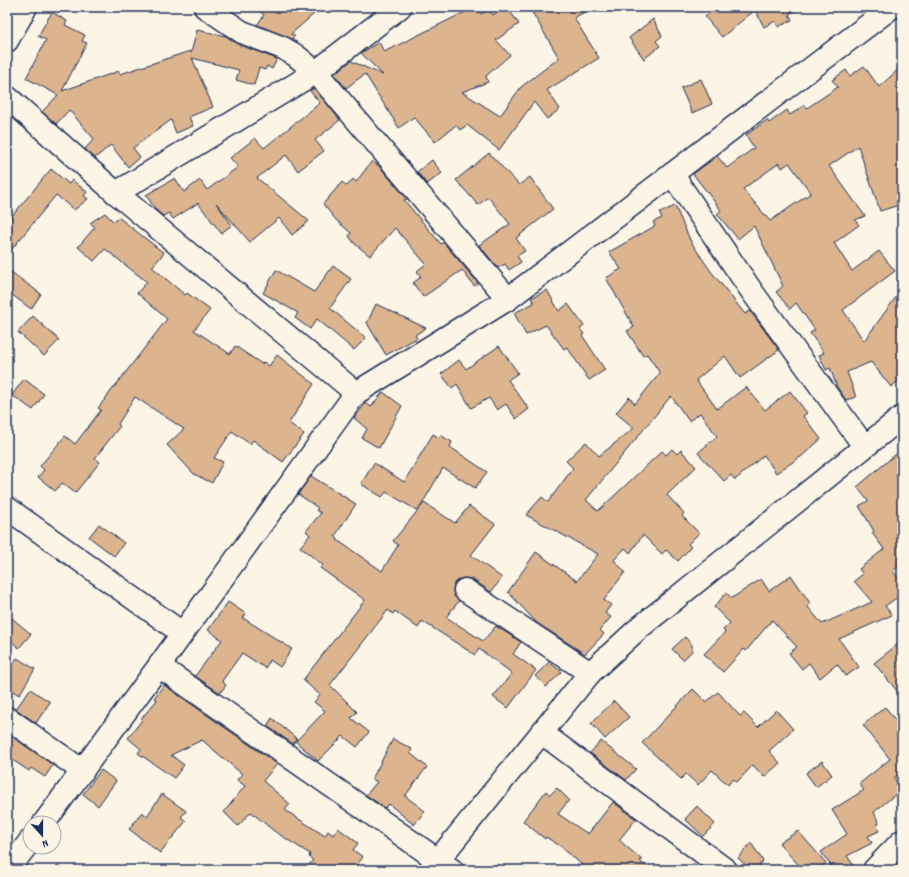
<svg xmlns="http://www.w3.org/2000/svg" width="909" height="877" viewBox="0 0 909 877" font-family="Dekko,sans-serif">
<rect width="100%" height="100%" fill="#fcf5e5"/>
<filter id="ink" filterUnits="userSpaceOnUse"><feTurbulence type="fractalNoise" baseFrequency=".025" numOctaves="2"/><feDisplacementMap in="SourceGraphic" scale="8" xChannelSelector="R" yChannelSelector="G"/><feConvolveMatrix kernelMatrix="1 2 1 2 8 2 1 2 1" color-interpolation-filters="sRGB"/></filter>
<g filter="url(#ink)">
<g fill="#dcb48d" stroke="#1b2f5e" fill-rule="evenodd">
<polygon points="255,7 322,7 291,34 295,36 292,39 257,25 264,15"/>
<polygon points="475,7 481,14 489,9 493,15 504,7 507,7 519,24 496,40 510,55 486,76 488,82 462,92 500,116 521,87 559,58 529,7 593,7 574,18 599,58 547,90 560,109 547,119 534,102 499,150 467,125 460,130 456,125 435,142 414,117 399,128 365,74 346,88 334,74 351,61 383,75 361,53 379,42 384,52"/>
<polygon points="717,7 802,7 789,14 792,20 778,27 775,21 764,27 755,10 722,37 705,17"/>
<polygon points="52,12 67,21 65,25 85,35 82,41 87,43 62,91 119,71 120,74 190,51 191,53 197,30 226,36 237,44 277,59 272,69 267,66 265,70 259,68 254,85 236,80 239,70 192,58 213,107 189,117 193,126 176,133 171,120 133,148 140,157 128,167 111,145 95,158 85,149 94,139 69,110 56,124 42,112 58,95 26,78 46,40 38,36"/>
<polygon points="653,19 662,36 656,41 660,46 644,59 629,38"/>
<path d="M864,66L879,87L902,66V204L880,211L858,146L829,166L865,216L855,220L859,225L834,243L852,271L879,251L895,271L843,310L864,341L902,289V378L891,387L871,362L847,372L856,397L846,400L837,387L830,368L826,370L819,355L824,353L810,333L815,330L796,303L790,309L776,292L783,286L754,226L738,239L717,214L721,210L693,174L717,156L727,168L754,148L746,135L767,120L769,123L787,110L790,115L805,105L807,108L838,87L832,80L846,70L850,76ZM779,163L782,168L789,163L811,193L770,221L743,189Z"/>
<polygon points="701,79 712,104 692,113 681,88"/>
<polygon points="314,88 340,120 315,140 324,151 298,171 286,155 257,178 309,221 292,235 279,218 250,242 216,203 232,225 221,233 198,203 173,219 169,213 163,216 156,210 146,195 175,178 184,192 200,180 207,190 238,167 230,158 255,138 264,148 320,103 310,91"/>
<polygon points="489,153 519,185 530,177 553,209 516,238 525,251 517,256 521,262 509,270 505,264 498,268 479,245 510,224 488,197 478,205 456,180"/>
<polygon points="432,160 442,173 427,184 417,172"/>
<polygon points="372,161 380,167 407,199 404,200 441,244 443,242 478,283 474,286 462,270 423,297 413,283 421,277 417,271 426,264 395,228 370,256 354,243 349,236 351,233 336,220 323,204 342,182 347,186 353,179 356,182"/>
<polygon points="51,169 69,184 72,180 87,192 84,196 88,199 74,210 56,195 7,255 7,222"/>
<polygon points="675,206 691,242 710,270 745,314 750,311 779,350 740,378 725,356 696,380 717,409 746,387 765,410 790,391 807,413 803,416 821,439 802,456 776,473 764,455 735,480 731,475 724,481 698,453 717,436 700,413 689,421 671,396 586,500 598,511 662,451 666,455 672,449 677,454 681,450 696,467 667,495 684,513 682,516 699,533 688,544 691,547 678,561 666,550 662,554 643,535 630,553 625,548 614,560 625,572 604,600 611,605 605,613 611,617 600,630 604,634 585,654 537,623 508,592 536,552 577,581 598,554 526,515 542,497 548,502 573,468 566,461 586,442 599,456 634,428 616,413 629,397 635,404 660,373 647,354 643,356 627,331 634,327 606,278 621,269 609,252 655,226 653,222 662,218 659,213"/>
<polygon points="105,213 114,222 118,217 164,253 152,267 185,295 187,293 210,310 194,330 230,354 235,346 262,364 264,362 269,366 277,355 314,384 289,423 304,434 283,462 253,440 250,444 232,431 214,458 223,462 212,483 194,474 167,445 184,429 135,397 118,424 120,426 95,458 100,462 75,493 62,483 55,491 38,477 44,470 40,466 65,436 75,444 101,410 98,408 167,319 137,293 147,282 105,249 94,261 78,247 95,227 90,223"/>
<polygon points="333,266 351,279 330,308 366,338 354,350 317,319 310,329 295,318 298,313 263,293 276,270 314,292"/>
<polygon points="7,269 41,294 31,309 7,291"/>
<polygon points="547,290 559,311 568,304 584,326 580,329 584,334 582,335 605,370 589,380 567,347 564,349 546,325 526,335 514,313 534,303 531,298"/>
<polygon points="376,304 426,328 415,335 417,338 386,355 367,323"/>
<polygon points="33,316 59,340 44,356 18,332"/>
<polygon points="499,346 518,373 508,380 529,409 516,419 506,404 497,410 489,398 471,408 457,384 452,388 441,374 459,360 466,369"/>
<polygon points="24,379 44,394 33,410 12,395"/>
<polygon points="383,392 402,406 379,448 362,438 367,429 354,418 366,403 371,407"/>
<polygon points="433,434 438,437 440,435 452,442 450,447 487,472 475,488 443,468 418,511 386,492 382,497 361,484 374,463 404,482"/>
<polygon points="902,449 902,564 893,571 902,583 902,594 885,606 892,615 839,639 859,667 846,676 837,664 820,678 809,663 802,669 789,653 797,647 772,620 746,651 744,649 723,672 704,654 725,632 723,630 730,623 714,607 726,593 732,598 761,579 769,591 791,575 810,603 808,607 822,624 872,602 854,581 863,574 859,569 884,549 872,533 874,531 859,506 868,501 857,487"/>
<polygon points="311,476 356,504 335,536 338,539 337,540 382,571 398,545 393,541 424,503 455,523 469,506 495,524 471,555 502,578 491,592 472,579 465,578 459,579 454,583 453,590 454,596 459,601 446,617 483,641 496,626 521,642 513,654 536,670 508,708 493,697 512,673 479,649 475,655 422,621 418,628 395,611 393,614 388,610 330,685 357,712 351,718 369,732 357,747 343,736 318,761 295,741 293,744 267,726 272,718 297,739 296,741 325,711 314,702 320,695 303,680 365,600 320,568 323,565 300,547 310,535 306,531 321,513 316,510 318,508 298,494"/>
<polygon points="99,524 124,543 114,556 89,537"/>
<polygon points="228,602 246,614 243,618 292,649 280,667 270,660 265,668 242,653 222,681 226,685 220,693 195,676 222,640 208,630"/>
<polygon points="7,614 31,634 19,648 7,637"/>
<polygon points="685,637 692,645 692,651 683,660 672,649"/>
<polygon points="902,641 902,697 874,663"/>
<polygon points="17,658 35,669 19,695 7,687 7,674"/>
<polygon points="549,662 562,672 546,687 535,676"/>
<polygon points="164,685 277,764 263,781 290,804 285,810 325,836 328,831 333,835 338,828 358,843 353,850 363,857 353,870 305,870 313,860 309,857 310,854 274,831 251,812 238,826 224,812 245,786 237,780 242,774 202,740 171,755 184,765 174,778 138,753 141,749 128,738 142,720 141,719 157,700 154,698"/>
<polygon points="30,689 50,702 36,723 16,709"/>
<polygon points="693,689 706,702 718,692 740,716 744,713 758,727 776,710 793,729 769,751 780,763 764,777 753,765 737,782 733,779 728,785 712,770 698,785 686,774 681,779 642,743"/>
<polygon points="614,701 629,717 605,739 591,723"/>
<polygon points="885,707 902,728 902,774 900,772 894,778 902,789 874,812 879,824 876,825 879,831 868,836 872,843 847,856 857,870 834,870 821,852 847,834 832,810 864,790 859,784 890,759 863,725"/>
<polygon points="7,733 53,765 45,777 31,768 29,771 11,759 7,765"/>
<polygon points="393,739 412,749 410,753 427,767 405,796 425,811 414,825 389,804 385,808 366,795 377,782 372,779"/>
<polygon points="601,741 636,769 626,780 590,753"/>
<polygon points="822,761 832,775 816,787 806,773"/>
<polygon points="101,770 116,781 98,806 83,794"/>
<polygon points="557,788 569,800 558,814 588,834 613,802 636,819 619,840 642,860 640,861 650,870 588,870 560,846 546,837 545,839 523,821 546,791 550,795"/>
<polygon points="162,794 186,811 181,817 186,821 160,853 129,829 142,812 147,816"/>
<polygon points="697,806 715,824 703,836 685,819"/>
<polygon points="798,831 826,863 818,870 803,870 779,843"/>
<polygon points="751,843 763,861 756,870 751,870 738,858"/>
</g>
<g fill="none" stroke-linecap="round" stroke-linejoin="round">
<g stroke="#1b2f5e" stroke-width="25">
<g id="minor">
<polyline points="205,7 242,32 283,48 295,55 316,72 508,299"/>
<polyline points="7,41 26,7"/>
<polyline points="7,97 116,193 356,393"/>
<polyline points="672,174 753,293 864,446"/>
<polyline points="116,193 316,72 400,7"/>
<polyline points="7,508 182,633"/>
<polyline points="465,590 590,673"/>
<polyline points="159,666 452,870"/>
<polyline points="7,718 83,771"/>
<polyline points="542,733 726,870"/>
<polyline points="44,823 159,666 356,393 508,299 892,7"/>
<polyline points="8,870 30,841"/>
<polyline points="430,870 590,673 639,628 902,417"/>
<polyline points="874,870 902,841"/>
</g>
</g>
<use href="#minor" stroke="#fcf5e5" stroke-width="22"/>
</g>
</g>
<rect width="909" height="877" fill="none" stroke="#fcf5e5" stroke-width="24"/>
<rect x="12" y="12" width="885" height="853" fill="none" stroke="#1b2f5e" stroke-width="1.5" filter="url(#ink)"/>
<g transform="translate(42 835) rotate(159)"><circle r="19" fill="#fcf5e5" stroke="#a2a6af"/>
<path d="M0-3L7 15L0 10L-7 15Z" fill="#1b2f5e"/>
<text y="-6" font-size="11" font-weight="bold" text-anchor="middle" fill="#1b2f5e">N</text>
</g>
</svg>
